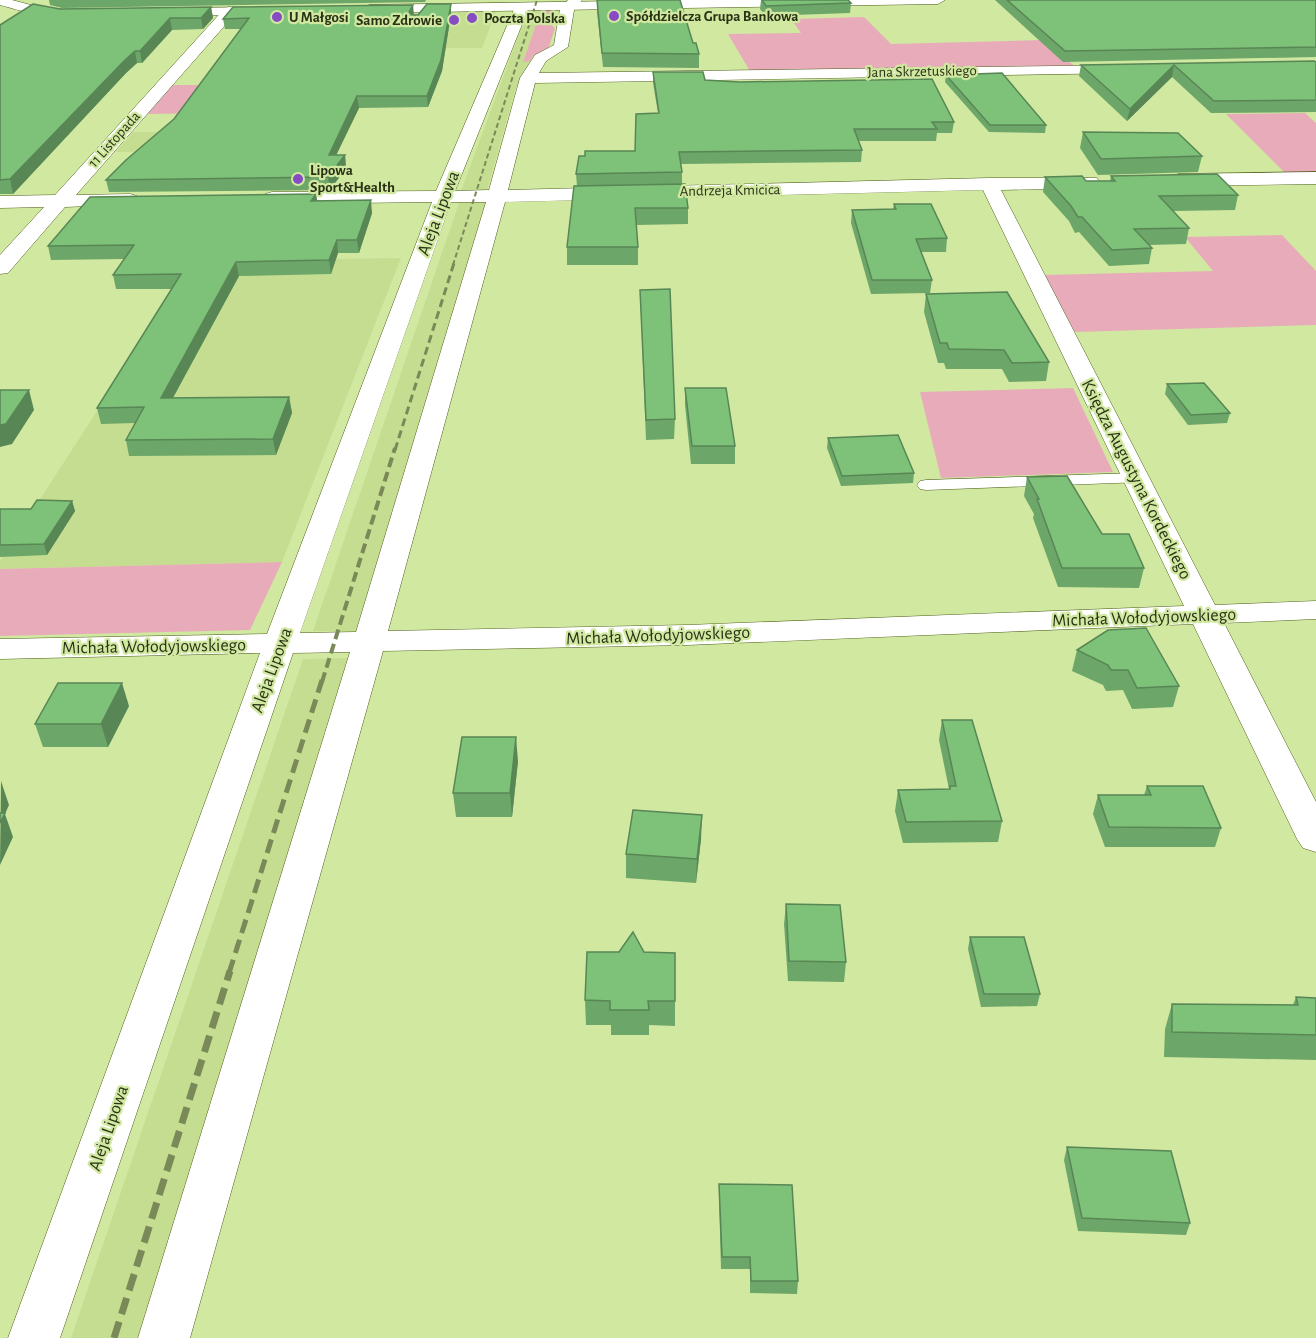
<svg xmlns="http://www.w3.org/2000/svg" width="1316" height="1338" viewBox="0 0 1316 1338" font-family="'Alegreya Sans',sans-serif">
<rect width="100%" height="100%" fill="#d1e8a1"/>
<g fill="#c5dd90">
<polygon points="528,10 541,10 523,61 530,61 516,87 487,190 461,191"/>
<polygon points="496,11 482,48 359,48 383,13"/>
<polygon points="271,131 261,150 116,152 133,132"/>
<polygon points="460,200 488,200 365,632 313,631"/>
<polygon points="401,258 282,562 0,569 0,561 194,261"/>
<polygon points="355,658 150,1338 71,1338 303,659"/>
</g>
<g fill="#e8abba">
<polygon points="551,9 555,11 552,25 555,29 548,49 533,56 530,61 523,62 541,10"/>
<polygon points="864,17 891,44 1042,40 1076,67 751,73 728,34 801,33 791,19"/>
<polygon points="172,85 270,85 280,112 147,114"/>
<polygon points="1305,113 1316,123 1316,174 1286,174 1226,114"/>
<polygon points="1282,235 1316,271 1316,325 1075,332 1043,275 1213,271 1185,237"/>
<polygon points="1073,388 1113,472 941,478 920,392"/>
<polygon points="282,562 250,630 0,636 0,569"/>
</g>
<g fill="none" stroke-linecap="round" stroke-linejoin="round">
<g stroke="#4d5f1a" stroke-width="1">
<polygon id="lane" points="1136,473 1142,474 1145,478 1142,482 926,490 920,489 917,485 920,481 926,480"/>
</g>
<g stroke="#4d5f1a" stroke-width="1">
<g id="street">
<path d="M568,0H582L574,10L568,47L546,61L539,73L1131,65L1134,68L1131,71L1126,73L535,83L508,190L989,178H1097L1099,182L1097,186L1090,188L1001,190L1215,605L1316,601V619L1224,623L1316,802V852L1303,848L1297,839L1193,624L687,645L383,651L190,1338H138L350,652L293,653L60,1338H8L260,653L0,659V639L267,634L432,202L272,204L265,202L262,198L265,194L272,192L436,191L515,7L522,3L529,7L455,191L489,190L520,78L535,55L554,45L560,9ZM983,190L1184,606L687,625L388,631L505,202ZM451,202H486L356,632L300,633Z"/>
<polygon points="230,7 235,8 237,11 235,14 76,195 130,194 137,196 140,200 137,204 65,207 8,273 0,274 0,255 44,207 0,208 0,196 55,195 225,8"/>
<polygon points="1316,172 1316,184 1178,186 1171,184 1169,180 1171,176 1178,174"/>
</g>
</g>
<g stroke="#4d5f1a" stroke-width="1">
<g id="secondary">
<path d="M0,0H12L42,8L71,10L78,14C66,26 16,9 0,5Z"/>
<polygon points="682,0 945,0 938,4 369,13 362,9 369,5"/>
<polygon points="275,7 280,8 282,11 280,14 168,16 161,12 168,8"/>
</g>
</g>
<use href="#lane" fill="#fff" fill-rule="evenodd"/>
<use href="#street" fill="#fff" fill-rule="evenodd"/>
<use href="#secondary" fill="#fff" fill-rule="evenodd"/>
<polyline stroke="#7a8958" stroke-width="2" stroke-dasharray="5 3" stroke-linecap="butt" points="453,265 537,0"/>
<polyline stroke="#7a8958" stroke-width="3" stroke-dasharray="8 4.5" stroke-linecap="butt" points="395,450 454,263"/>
<polyline stroke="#7a8958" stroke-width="4" stroke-dasharray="10 5" stroke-linecap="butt" points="322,682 395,448"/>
<polyline stroke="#7a8958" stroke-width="5" stroke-dasharray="14 7" stroke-linecap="butt" points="229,973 322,680"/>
<polyline stroke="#7a8958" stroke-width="7" stroke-dasharray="17 8" stroke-linecap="butt" points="114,1338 230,971"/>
</g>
<g fill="#6ca668">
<polygon points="49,0 426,0 425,2 62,8 50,5"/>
<polygon points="597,0 699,54 699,68 603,67 597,12"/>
<polygon points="761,0 848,0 851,3 850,13 765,16 760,9"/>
<polygon points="995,0 1316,0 1316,57 1063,62"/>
<polygon points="211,7 213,18 203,29 172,30 142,63 137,63 126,73 13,194 0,194 0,25 60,9"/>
<polygon points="451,14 442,71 428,107 359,108 336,155 345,155 346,168 330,190 109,192 106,180 174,119 241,29 225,29 223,19"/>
<polygon points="1316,62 1316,112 1211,113 1172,77 1127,121 1079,76 1081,65"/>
<polygon points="653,72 954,122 952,133 937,133 936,141 858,141 862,150 861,162 681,164 682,172 682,184 688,208 688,224 636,225 638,247 638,265 567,265 567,247 577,186 576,174 585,156 635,151 658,113 653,83"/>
<polygon points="946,75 1046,125 1045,133 989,132 945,82"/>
<polygon points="1083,132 1202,156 1198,172 1098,175 1080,148"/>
<polygon points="1111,176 1238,195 1235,210 1173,211 1189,228 1186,244 1149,245 1152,248 1149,264 1109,266 1079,232 1075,233 1069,221 1043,192 1045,177 1086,181 1110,181"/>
<polygon points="316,194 317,200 372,213 359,253 338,253 331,274 239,276 173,398 289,397 292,413 276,455 129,456 126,440 135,423 101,424 97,408 172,289 116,289 113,275 124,259 51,260 48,246"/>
<polygon points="894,204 947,238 946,252 921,252 932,280 930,293 871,294 851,223 852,210 893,209"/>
<polygon points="640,290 675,419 674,439 646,440"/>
<polygon points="926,294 1049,362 1046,381 1009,382 1002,369 946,369 944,363 938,363 924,312"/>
<polygon points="1167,384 1230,413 1227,423 1188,425 1165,394"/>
<polygon points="685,388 735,446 735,464 691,464 685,405"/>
<polygon points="828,438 914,473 913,483 841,486 827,448"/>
<polygon points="1027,477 1144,568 1139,588 1058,587 1033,518 1034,514 1024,496"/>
<polygon points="72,501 75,511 47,555 0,557 0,509 31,509"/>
<polygon points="1077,650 1179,686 1173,707 1132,709 1123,690 1106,691 1103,685 1072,671"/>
<polygon points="129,706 108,747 43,747 35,724"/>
<polygon points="942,720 1002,821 998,842 903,843 895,811 898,790 949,789 939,740"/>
<polygon points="518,761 512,817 456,817 453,793"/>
<polygon points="1147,786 1221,828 1215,847 1105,847 1093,814 1098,795 1144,795"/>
<polygon points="701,839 696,883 626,878 626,854"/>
<polygon points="786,904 846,962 844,982 788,981 784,924"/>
<polygon points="970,937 1040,994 1037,1006 981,1007 968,949"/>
<polygon points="644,952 675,953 675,1026 649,1025 649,1035 611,1035 611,1025 586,1025 585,1000"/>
<polygon points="1296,997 1316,998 1316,1060 1164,1057 1165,1029 1172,1004 1293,1005"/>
<polygon points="1067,1147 1190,1223 1186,1235 1078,1231 1064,1160"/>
<polygon points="719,1184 798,1281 797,1294 750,1293 750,1269 721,1269 719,1197"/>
</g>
<g fill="#588755">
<polygon points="451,4 451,14 442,71 428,107 427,96"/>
<polygon points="413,5 414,15 410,22 409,12"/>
<polygon points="211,7 213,18 203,29 201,18"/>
<polygon points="170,18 172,30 142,63 140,51"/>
<polygon points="135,51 137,63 126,73 13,194 10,179 124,61"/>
<polygon points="1174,65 1172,77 1127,121 1130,109"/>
<polygon points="357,96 359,108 330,168 329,155"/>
<polygon points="345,155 346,168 330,190 328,177"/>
<polygon points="316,194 318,206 311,201"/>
<polygon points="371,200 372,213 359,253 357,240"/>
<polygon points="337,240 338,253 331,274 329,260"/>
<polygon points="236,262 239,276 164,414 161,398"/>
<polygon points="29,390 34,410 12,444 0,447 0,425"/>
<polygon points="289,397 292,413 276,455 273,439"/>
<polygon points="72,501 75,511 47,555 44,544"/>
<polygon points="122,683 129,706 108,747 101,724"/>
<polygon points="516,737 518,761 512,817 510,793"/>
<polygon points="1,781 9,805 5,814 13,837 0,865"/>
<polygon points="702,815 701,839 696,883 697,859"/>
</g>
<g fill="#7ec179" stroke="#588755" stroke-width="1.5">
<polygon points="597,0 680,0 693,43 696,43 699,54 602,53"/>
<polygon points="762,0 848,0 851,3 766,6"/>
<polygon points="1007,0 1316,0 1316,47 1065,51"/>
<polygon points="33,4 60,9 211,7 201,18 170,18 140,51 135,51 124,61 10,179 0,180 0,25"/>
<polygon points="427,4 451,4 441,60 427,96 357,96 329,155 345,155 328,177 106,180 126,160 174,119 249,18 223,19 233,7 413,5 409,12 412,15 418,15"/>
<polygon points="1314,61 1316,62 1316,100 1214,101 1174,65 1130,109 1081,65"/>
<polygon points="653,72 703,72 705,80 739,82 932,79 954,122 932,122 937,129 854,129 862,150 679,152 682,172 576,174 579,156 585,156 585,151 635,151 636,114 659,113"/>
<polygon points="1002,73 1046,125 990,125 946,75"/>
<polygon points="1083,132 1178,133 1202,156 1101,159"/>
<polygon points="1217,174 1238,195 1159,196 1189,228 1134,229 1152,248 1112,250 1082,217 1078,217 1071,206 1045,177 1082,176 1086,181 1115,181 1111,176"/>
<polygon points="685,184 688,208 635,208 638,247 567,247 574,186"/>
<polygon points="316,194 311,201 371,200 357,240 337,240 329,260 236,262 161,398 289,397 273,439 126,440 144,407 97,408 181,274 113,275 134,245 48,246 90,197"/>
<polygon points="894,204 931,204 947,238 916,239 932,280 872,280 852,210 896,209"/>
<polygon points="670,289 675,419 646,420 640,290"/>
<polygon points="1007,292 1049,362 1012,363 1004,350 949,349 947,343 940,343 926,294"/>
<polygon points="1204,383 1230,413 1191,415 1167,384"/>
<polygon points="685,388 726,388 735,446 692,446"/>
<polygon points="0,390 29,390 6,424 0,425"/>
<polygon points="898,435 914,473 842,476 828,438"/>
<polygon points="1067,476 1102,534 1129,534 1144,568 1062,568 1037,499 1039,499 1027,477"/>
<polygon points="37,500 72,501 44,544 0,545 0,509 31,509"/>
<polygon points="1146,628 1179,686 1137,688 1128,670 1111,670 1108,665 1077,650 1108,630"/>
<polygon points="58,683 122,683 101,724 35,724"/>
<polygon points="942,720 972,720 1002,821 906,822 898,790 950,789 950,786 956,786"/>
<polygon points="462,737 516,737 510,793 453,793"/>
<polygon points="1147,786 1203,786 1221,828 1109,827 1098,795 1151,795"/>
<polygon points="633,810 702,815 697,859 626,854"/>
<polygon points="0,813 5,813 0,823"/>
<polygon points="786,904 840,905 846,962 789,961"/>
<polygon points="633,932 644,952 675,953 675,1001 648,1001 649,1010 610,1010 610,1001 585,1000 587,952 619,952"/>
<polygon points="970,937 1024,937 1040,994 984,994"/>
<polygon points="1296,997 1316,998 1316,1035 1172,1032 1172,1004 1298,1005"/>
<polygon points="1067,1147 1171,1151 1190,1223 1082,1218"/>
<polygon points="719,1184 792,1185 798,1281 751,1281 750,1257 722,1257"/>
</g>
<g fill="#854cc3" stroke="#d1e8a1" stroke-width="2">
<circle cx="614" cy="16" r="6"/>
<circle cx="277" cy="17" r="6"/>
<circle cx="472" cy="18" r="6"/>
<circle cx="454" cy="20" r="6"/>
<circle cx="298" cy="179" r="6"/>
</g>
<g text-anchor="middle" stroke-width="4.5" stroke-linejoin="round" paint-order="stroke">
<g font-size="15" font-weight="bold" fill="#2a3216" stroke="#d1e8a1" text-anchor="start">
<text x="626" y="21">Spółdzielcza Grupa Bankowa</text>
<text x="289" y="22">U Małgosi</text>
<text x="484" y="23">Poczta Polska</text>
<text x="442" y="25" text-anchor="end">Samo Zdrowie</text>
<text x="310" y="175">Lipowa<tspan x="310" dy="17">Sport&amp;Health</tspan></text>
</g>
<g font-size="15" fill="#2a3216" stroke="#d1e8a1">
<text transform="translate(922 71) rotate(-1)" y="5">Jana Skrzetuskiego</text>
<text transform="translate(114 139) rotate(-48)" y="5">11 Listopada</text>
<text transform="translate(730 190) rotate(-1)" y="5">Andrzeja Kmicica</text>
</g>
<g font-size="18" fill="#2a3216" stroke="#d1e8a1">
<text transform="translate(438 213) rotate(-69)" y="6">Aleja Lipowa</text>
<text transform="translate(1137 479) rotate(63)" y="6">Księdza Augustyna Kordeckiego</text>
<text transform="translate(1144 617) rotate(-2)" y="6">Michała Wołodyjowskiego</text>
<text transform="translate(658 635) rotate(-2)" y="6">Michała Wołodyjowskiego</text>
<text transform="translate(154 646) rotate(-1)" y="6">Michała Wołodyjowskiego</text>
<text transform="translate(271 670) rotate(-70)" y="6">Aleja Lipowa</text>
<text transform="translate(108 1128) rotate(-71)" y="6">Aleja Lipowa</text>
</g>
</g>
</svg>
